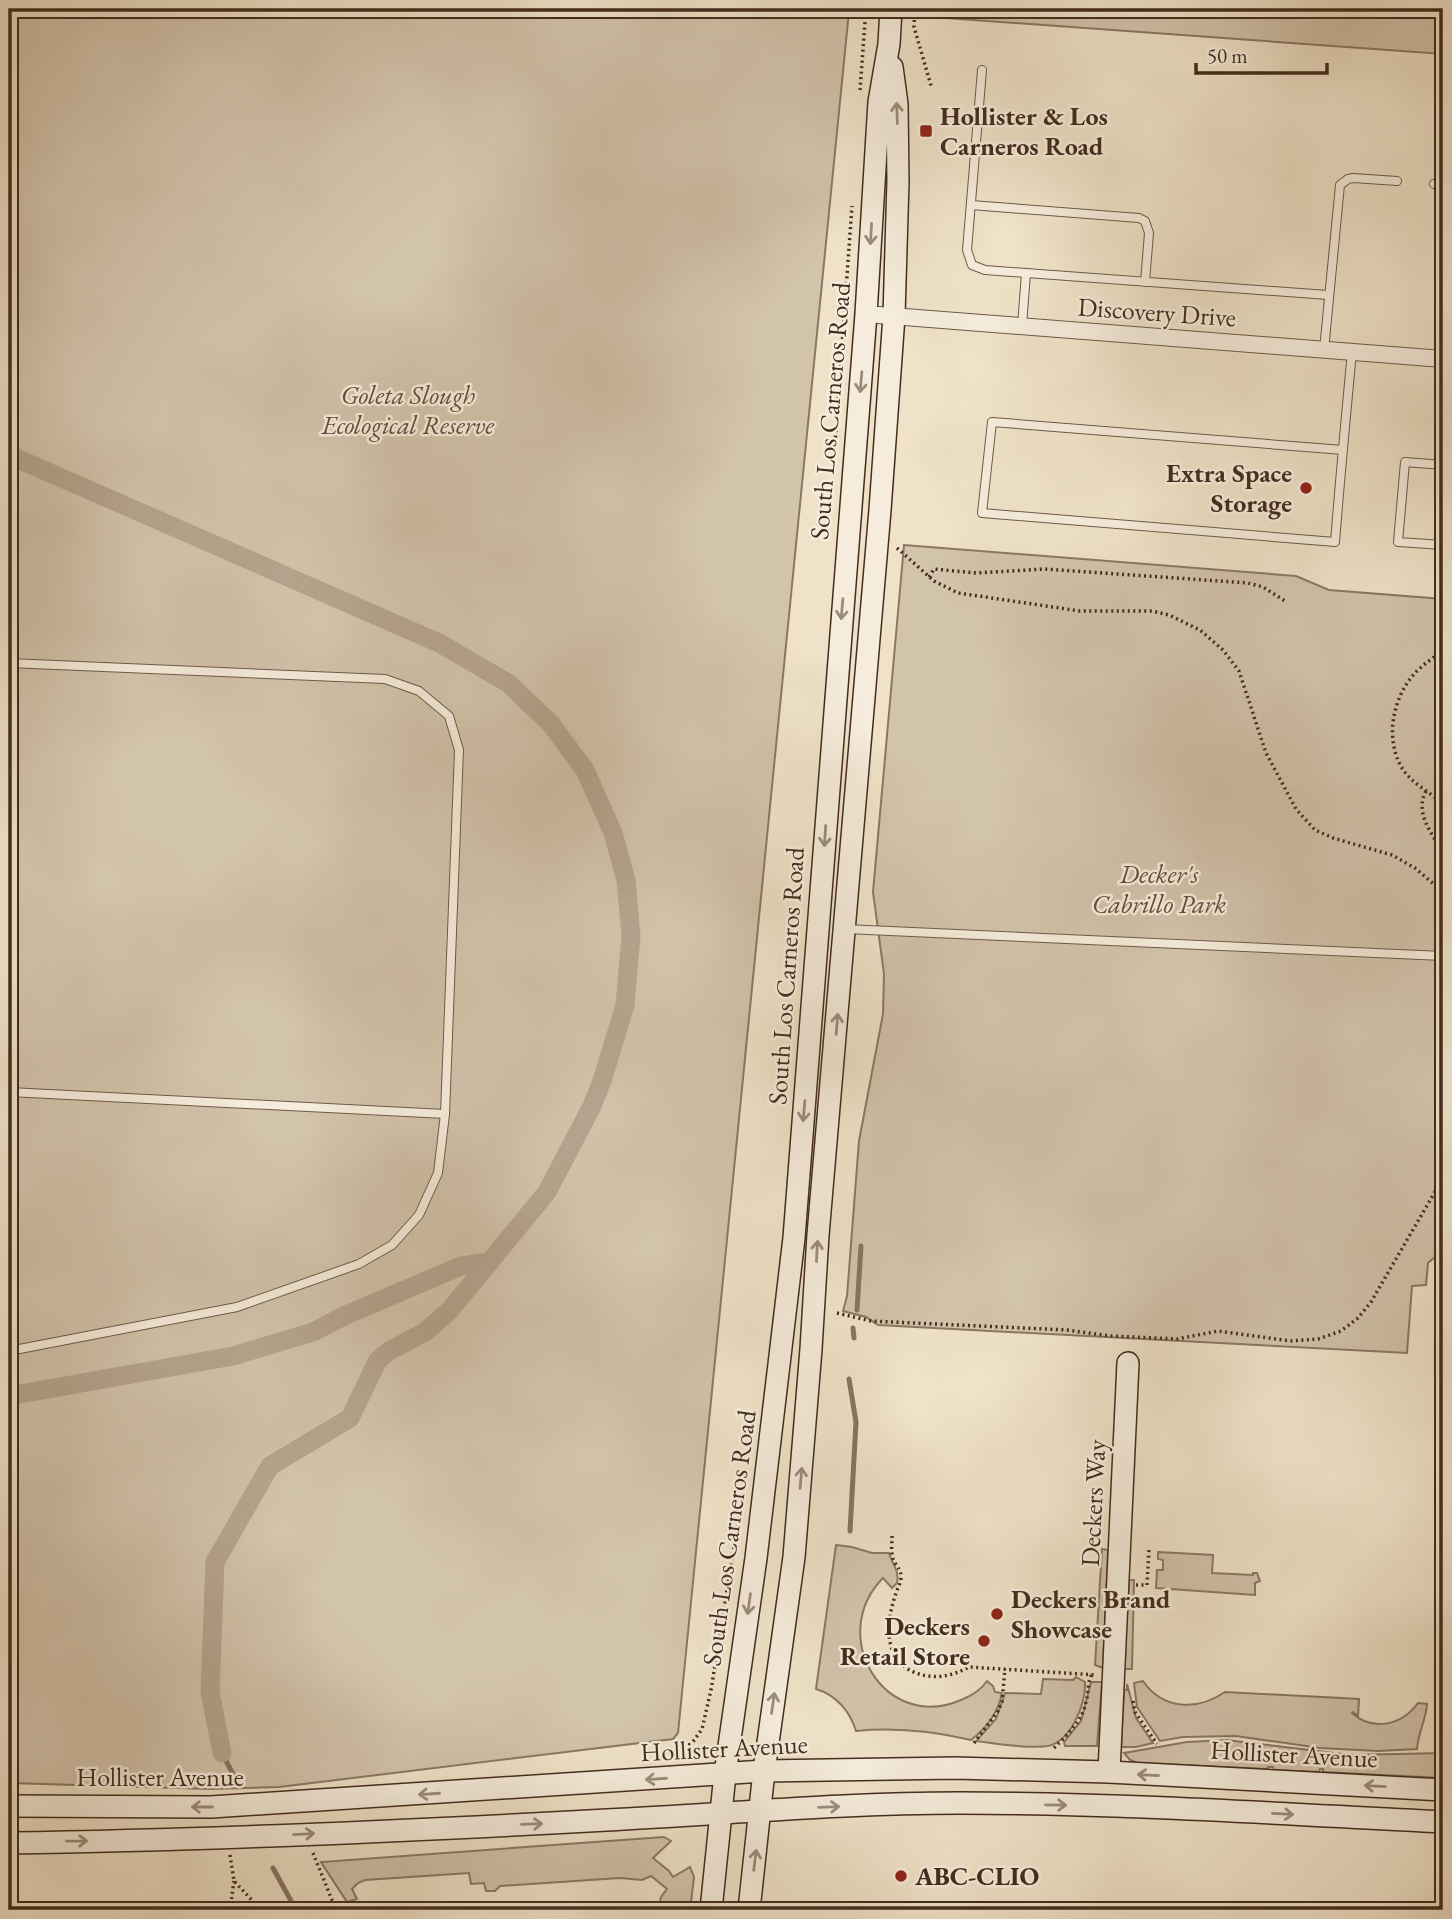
<svg xmlns="http://www.w3.org/2000/svg" width="1452" height="1919" viewBox="0 0 1452 1919" font-family="'EB Garamond',serif">
<rect width="100%" height="100%" fill="#efe2c8"/>
<filter id="stains"><feTurbulence type="fractalNoise" baseFrequency=".00286" numOctaves="4"/><feColorMatrix values="0 0 0 0 .2 0 0 0 0 .09 0 0 0 0 .02 0 0 0 .5 -.17"/></filter>
<radialGradient id="worn" r=".72"><stop offset=".6" stop-color="#630" stop-opacity="0"/><stop offset="1" stop-color="#630" stop-opacity=".3"/></radialGradient>
<g fill="#d2c3ab" stroke="#8a7864" stroke-width="2">
<polygon points="9,9 1443,9 1443,54 849,11 678,1733 673,1739 279,1787 211,1789 9,1783"/>
<polygon points="904,545 1296,576 1329,590 1443,599 1443,1250 1428,1263 1426,1285 1412,1286 1407,1353 878,1325 866,1317 843,1311 847,1296 859,1141 883,1014 884,974 873,892"/>
<path d="M836,1545L852,1547L872,1553H889C892,1564 900,1571 897,1583L892,1588L883,1578C826,1636 885,1733 961,1700C971,1696 981,1690 987,1681L993,1686L995,1692L1002,1693C998,1713 987,1728 971,1740C932,1731 896,1727 856,1731C850,1711 836,1695 816,1689Z"/>
<polygon points="1102,1549 1108,1550 1103,1668 1095,1665"/>
<polygon points="1158,1552 1213,1555 1212,1573 1253,1575 1253,1573 1257,1573 1260,1581 1255,1583 1255,1595 1156,1588 1157,1570 1163,1570 1163,1560 1158,1559"/>
<polygon points="1129,1580 1134,1580 1132,1669 1124,1669"/>
<path d="M1076,1677L1085,1682C1086,1702 1072,1741 1048,1746C1028,1749 996,1744 976,1741L996,1719L1005,1693L1041,1694L1043,1679L1073,1680Z"/>
<path d="M1143,1681C1163,1710 1197,1711 1225,1692L1359,1699L1358,1716L1353,1712L1352,1713C1373,1732 1402,1725 1418,1703L1427,1704C1426,1720 1418,1733 1417,1749L1378,1751L1320,1748L1236,1736L1183,1737L1160,1741L1137,1707L1134,1683Z"/>
<polygon points="1091,1682 1102,1682 1097,1746 1065,1746 1064,1742 1081,1721"/>
<polygon points="1127,1684 1136,1718 1153,1743 1136,1747 1121,1747 1124,1690 1127,1690"/>
<polygon points="1226,1740 1351,1755 1443,1753 1443,1778 1323,1772 1323,1769 1320,1769 1319,1772 1274,1770 1273,1767 1268,1767 1267,1769 1138,1763 1130,1760 1124,1753 1187,1742"/>
<polygon points="664,1837 671,1841 653,1858 669,1871 673,1877 690,1867 694,1877 690,1910 658,1910 661,1897 667,1889 651,1876 642,1880 620,1878 500,1886 495,1891 486,1891 484,1883 471,1884 469,1873 365,1880 358,1883 352,1889 357,1899 347,1902 321,1862"/>
</g>
<g fill="none" stroke-linecap="round" stroke-linejoin="round">
<g stroke="#877461" stroke-width="5">
<polyline points="857,1310 861,1246"/>
<polyline points="853,1328 854,1338"/>
<polyline points="849,1379 856,1422 850,1531"/>
<polyline points="222,1753 237,1782"/>
<polyline points="273,1868 296,1910"/>
</g>
<g stroke="#b5a48e" stroke-width="19">
<polyline points="9,455 439,643 508,683 551,724 585,770 613,833 626,880 631,936 625,1005 602,1081 592,1106 547,1192 450,1310 425,1332 389,1351 378,1360 350,1418 270,1466 215,1562 210,1692 222,1753"/>
<polyline points="9,1396 233,1356 313,1332 346,1315 461,1266 490,1262"/>
</g>
<g stroke="#6e5a48" stroke-width="10">
<g id="lane">
<polyline points="982,70 967,250 972,265 985,270 1328,295"/>
<polyline points="1434,184 1443,185"/>
<polyline points="971,205 1139,218 1145,221 1149,233 1145,282"/>
<polyline points="1022,326 1026,273"/>
<polyline points="1324,350 1340,185 1348,179 1353,178 1397,181"/>
<path d="M1343,450L992,422L982,513L1335,542C1340,479 1346,415 1352,352"/>
<polyline points="1443,465 1405,462 1398,542 1443,545"/>
<polyline points="9,663 385,679 419,691 449,716 459,750 445,1114 438,1173 419,1215 392,1245 359,1264 237,1307 9,1351"/>
<polyline points="845,929 1443,956"/>
<polyline points="9,1092 445,1114"/>
</g>
</g>
<g stroke="#6e5a48" stroke-width="18">
<polyline id="street" points="866,314 1443,359"/>
</g>
<g stroke="#432c1d" stroke-width="24">
<g id="secondary">
<polyline points="1109,1772 1128,1363"/>
<polyline points="9,1806 211,1807 764,1771 955,1768 1109,1772 1443,1790"/>
<path d="M9,1843C208,1840 408,1831 607,1820C725,1814 842,1803 960,1803C1121,1803 1282,1814 1443,1822"/>
<polyline points="711,1910 725,1774 756,1558 794,1238 866,314 879,102 889,44 891,9"/>
<polyline points="749,1910 764,1771 794,1557 811,1349 818,1235 880,510 894,316 898,181 897,104 892,67"/>
</g>
</g>
<g stroke="#432c1d" stroke-width="3.5" stroke-dasharray="2 3.5" stroke-linecap="butt">
<polyline points="915,9 914,27 932,89"/>
<polyline points="860,90 866,9"/>
<polyline points="835,443 852,206"/>
<polyline points="897,548 934,581 958,593 1080,611 1152,611 1169,615 1200,630 1223,650 1239,671 1266,753 1296,809 1315,830 1333,838 1392,855 1415,868 1443,892"/>
<polyline points="929,577 934,569 976,573 1045,569 1248,583 1263,587 1285,601"/>
<path d="M1443,650C1435,657 1425,663 1417,671C1393,695 1384,738 1402,768C1411,783 1430,792 1443,804"/>
<path d="M1426,791C1414,813 1432,833 1443,853"/>
<polyline points="837,1313 871,1321 1067,1330 1110,1336 1177,1339 1218,1331 1290,1341 1318,1339 1341,1331 1358,1318 1371,1302 1443,1178"/>
<path d="M892,1536C892,1544 890,1555 895,1563C898,1568 901,1570 901,1577C901,1583 898,1587 896,1593C886,1622 882,1660 916,1673C935,1680 952,1676 969,1667L1097,1675"/>
<polyline points="1136,1585 1147,1585 1149,1549"/>
<polyline points="1133,1701 1135,1712 1157,1744"/>
<polyline points="974,1743 998,1711 1002,1702 1005,1669"/>
<polyline points="690,1746 702,1729 711,1690 741,1503"/>
<path d="M1054,1748C1068,1734 1082,1721 1086,1702C1089,1692 1087,1683 1092,1674"/>
<polyline points="313,1853 336,1910"/>
<polyline points="230,1855 234,1881 261,1910"/>
<polyline points="230,1910 234,1881"/>
</g>
<use href="#lane" stroke="#f5ecdb" stroke-width="8"/>
<use href="#street" stroke="#f5ecdb" stroke-width="16"/>
<use href="#secondary" stroke="#f5ecdb" stroke-width="21"/>
</g>
<defs><path id="oneway-shaft" d="M-6 0H5M1.5-3L5.5 0L1.5 3" fill="none" stroke-width="1.6" stroke-linecap="round" stroke-linejoin="round" transform="scale(1.75)"/></defs>
<g stroke="#9c8c7c">
<use href="#oneway-shaft" transform="translate(897 113) rotate(-92)"/>
<use href="#oneway-shaft" transform="translate(871 234) rotate(93)"/>
<use href="#oneway-shaft" transform="translate(861 382) rotate(95)"/>
<use href="#oneway-shaft" transform="translate(842 609) rotate(95)"/>
<use href="#oneway-shaft" transform="translate(825 836) rotate(94)"/>
<use href="#oneway-shaft" transform="translate(837 1024) rotate(-85)"/>
<use href="#oneway-shaft" transform="translate(804 1111) rotate(95)"/>
<use href="#oneway-shaft" transform="translate(817 1251) rotate(-87)"/>
<use href="#oneway-shaft" transform="translate(801 1478) rotate(-85)"/>
<use href="#oneway-shaft" transform="translate(749 1604) rotate(98)"/>
<use href="#oneway-shaft" transform="translate(773 1703) rotate(-82)"/>
<use href="#oneway-shaft" transform="translate(1148 1775) rotate(-177)"/>
<use href="#oneway-shaft" transform="translate(656 1779) rotate(176)"/>
<use href="#oneway-shaft" transform="translate(1375 1786) rotate(-177)"/>
<use href="#oneway-shaft" transform="translate(429 1794) rotate(176)"/>
<use href="#oneway-shaft" transform="translate(1056 1805) rotate(1)"/>
<use href="#oneway-shaft" transform="translate(202 1807) rotate(-180)"/>
<use href="#oneway-shaft" transform="translate(829 1807) rotate(-2)"/>
<use href="#oneway-shaft" transform="translate(1283 1814) rotate(3)"/>
<use href="#oneway-shaft" transform="translate(532 1824) rotate(-2)"/>
<use href="#oneway-shaft" transform="translate(304 1834) rotate(-3)"/>
<use href="#oneway-shaft" transform="translate(77 1841) rotate(-1)"/>
<use href="#oneway-shaft" transform="translate(755 1860) rotate(-83)"/>
</g>
<g fill="#8f2418" stroke="#f5ecdb" stroke-width="2.5">
<rect x="919" y="124" width="14" height="14" rx="3.5"/>
<circle cx="1306" cy="488" r="7"/>
<circle cx="997" cy="1614" r="7"/>
<circle cx="984" cy="1641" r="7"/>
<circle cx="901" cy="1876" r="7"/>
</g>
<g text-anchor="middle" stroke-width="5" stroke-linejoin="round" paint-order="stroke">
<g font-size="26" font-weight="bold" fill="#432c1d" stroke="#f5ecdb" text-anchor="start">
<text x="940" y="125">Hollister &amp; Los<tspan x="940" dy="30">Carneros Road</tspan></text>
<text x="1292" y="482" text-anchor="end">Extra Space<tspan x="1292" dy="30">Storage</tspan></text>
<text x="1011" y="1608">Deckers Brand<tspan x="1011" dy="30">Showcase</tspan></text>
<text x="970" y="1635" text-anchor="end">Deckers<tspan x="970" dy="30">Retail Store</tspan></text>
<text x="915" y="1885">ABC-CLIO</text>
</g>
<g font-size="26" fill="#432c1d" stroke="#f5ecdb">
<text transform="translate(1157 312) rotate(4)" y="9">Discovery Drive</text>
<text transform="translate(830 411) rotate(-85)" y="9">South Los Carneros Road</text>
<text transform="translate(786 976) rotate(-86)" y="9">South Los Carneros Road</text>
<text transform="translate(1093 1503) rotate(-87)" y="9">Deckers Way</text>
<text transform="translate(729 1538) rotate(-82)" y="9">South Los Carneros Road</text>
<text transform="translate(724 1748) rotate(-3)" y="9">Hollister Avenue</text>
<text transform="translate(1294 1754) rotate(3)" y="9">Hollister Avenue</text>
<text x="160" y="1786">Hollister Avenue</text>
</g>
<g font-size="26" font-style="italic" fill="#604a39" stroke="#f5ecdb">
<text x="408" y="404">Goleta Slough<tspan x="408" dy="30">Ecological Reserve</tspan></text>
<text x="1159" y="883">Decker's<tspan x="1159" dy="30">Cabrillo Park</tspan></text>
</g>
</g>
<rect width="1452" height="1919" fill="none" stroke="#efe2c8" stroke-width="35"/>
<rect x="10" y="10" width="1431" height="1898" fill="none" stroke="#432c1d" stroke-width="3.5"/>
<rect x="18" y="18" width="1417" height="1884" fill="none" stroke="#432c1d" stroke-width="2"/>
<path d="M1196 63v10h131v-10" fill="none" stroke="#432c1d" stroke-width="3.5"/>
<text x="1207" y="63" font-size="21" fill="#432c1d" stroke="#f5ecdb" stroke-width="5" paint-order="stroke">50 m</text>
<rect width="100%" height="100%" filter="url(#stains)"/>
<rect width="100%" height="100%" fill="url(#worn)"/>
</svg>
